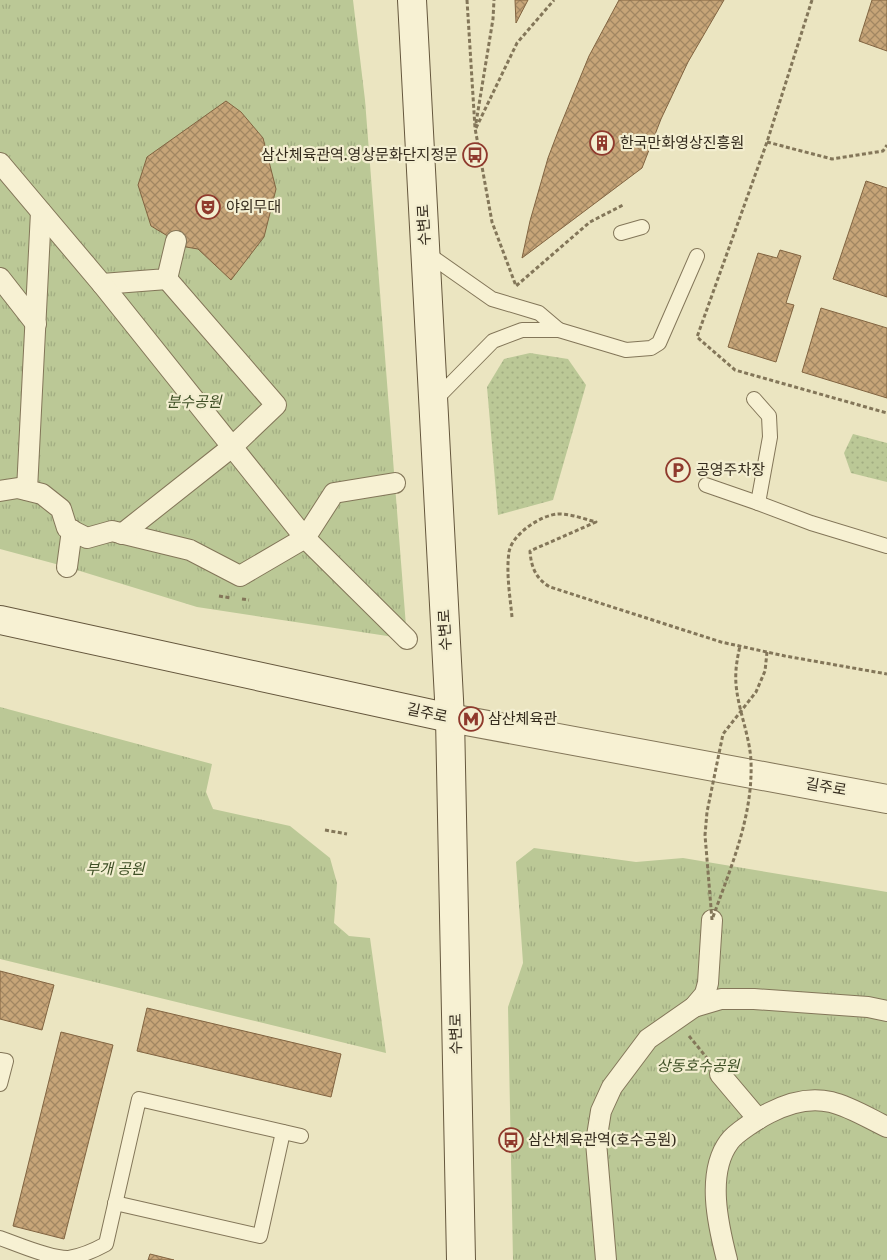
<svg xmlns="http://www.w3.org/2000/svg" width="887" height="1260" viewBox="0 0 887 1260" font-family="'Noto Serif','Noto Sans KR',serif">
<defs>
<pattern id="grass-dots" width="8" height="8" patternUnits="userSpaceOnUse" patternTransform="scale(1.25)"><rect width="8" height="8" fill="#bbc896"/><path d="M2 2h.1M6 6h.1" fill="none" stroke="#a1ac81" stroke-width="1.8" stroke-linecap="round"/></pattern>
<pattern id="park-tufts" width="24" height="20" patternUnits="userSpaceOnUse" patternTransform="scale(1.25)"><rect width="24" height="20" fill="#bbc896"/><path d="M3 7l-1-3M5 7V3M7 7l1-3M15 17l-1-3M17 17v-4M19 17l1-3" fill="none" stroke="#a1ac81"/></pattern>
<pattern id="building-cross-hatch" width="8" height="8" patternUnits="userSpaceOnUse" patternTransform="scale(1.25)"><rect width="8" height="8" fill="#c7a578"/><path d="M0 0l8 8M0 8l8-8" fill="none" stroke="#a28762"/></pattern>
</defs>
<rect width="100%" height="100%" fill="#ebe5c1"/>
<g fill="url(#grass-dots)">
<polygon points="530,353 568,359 586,385 553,500 498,515 487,387 504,359"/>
<polygon points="853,434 887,443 887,482 851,473 844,453"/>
</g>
<g fill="url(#park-tufts)">
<polygon points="0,0 353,0 365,100 407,639 197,607 67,567 0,549"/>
<polygon points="0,707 212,764 206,792 213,809 290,826 330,858 337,883 334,923 349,936 370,938 386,1053 0,959"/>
<polygon points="534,848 636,862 683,858 887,892 887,1260 513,1260 508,1007 523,963 516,862"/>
</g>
<g fill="url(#building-cross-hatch)" stroke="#816441">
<polygon points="515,0 528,0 516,23"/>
<polygon points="619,0 724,0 688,62 661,119 642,168 522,258 530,221 548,158 559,129 589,56"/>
<polygon points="872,0 887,0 887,51 859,41"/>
<polygon points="226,101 241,112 263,138 276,189 264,237 231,280 198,249 186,247 151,226 138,185 147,157"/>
<polygon points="866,181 887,188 887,297 833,279"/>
<polygon points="780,250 801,256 786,303 794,305 776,362 728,347 758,253 777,258"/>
<polygon points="821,308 887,328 887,398 802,372"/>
<polygon points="0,971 54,985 42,1030 0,1019"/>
<polygon points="147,1008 341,1054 331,1097 137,1051"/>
<polygon points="61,1032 113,1045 64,1239 13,1226"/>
<polygon points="150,1254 174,1260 148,1260"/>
</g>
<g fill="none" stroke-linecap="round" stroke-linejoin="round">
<g stroke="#837659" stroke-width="16">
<g id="service">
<polyline points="621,233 642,227"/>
<polyline points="425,252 492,299 539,313 559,330"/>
<polyline points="754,399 769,416 770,437 758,503 811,523 887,546"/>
<polyline points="434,401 493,341 522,330 559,330 626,350 651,348 659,343 697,256"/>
<polyline points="706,485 758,503"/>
<polyline points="0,1060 6,1061 0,1084"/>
<polyline points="115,1203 260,1236 283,1132"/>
<path d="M0,1238C17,1244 51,1259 69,1258C81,1256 95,1250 106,1244L139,1099L301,1136"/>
</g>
</g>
<g stroke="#837659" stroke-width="22">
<g id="pedestrian">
<polyline points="0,163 102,284 167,279 176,241"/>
<polyline points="0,278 36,324"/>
<polyline points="102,284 305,538 407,639"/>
<polyline points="27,490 41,212"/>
<polyline points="0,491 18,488 42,494 61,509 67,528 87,538 112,531 190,550 240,576 305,538 334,493 395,483"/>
<polyline points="122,534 232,447 276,405 167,279"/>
<polyline points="67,567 72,530"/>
<polyline points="694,1007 721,999 754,999 868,1007 887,1011"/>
<polyline points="720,1074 758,1119"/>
<polyline points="606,1260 596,1142 601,1111 612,1087 648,1039 694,1007 705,994 708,983 712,920"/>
<path d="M727,1260C718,1225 706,1173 729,1142C735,1133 759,1118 769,1113C788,1103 810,1097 831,1102C851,1107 868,1118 887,1127"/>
</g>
</g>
<g stroke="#837659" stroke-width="30">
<polyline id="tertiary" points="450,718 887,799"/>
</g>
<g stroke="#65573d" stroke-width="30">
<g id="secondary">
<polyline points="412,0 450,718 461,1260"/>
<polyline points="0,620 450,718"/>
</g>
</g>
<g stroke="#837659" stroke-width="3" stroke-dasharray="4 2.5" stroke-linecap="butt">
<polyline points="467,0 475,128 492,222 516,286 590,222 623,205"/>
<polyline points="812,0 767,142 697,337 735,370 887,413"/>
<polyline points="476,123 493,19 494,0"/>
<polyline points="476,128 517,43 554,0"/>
<polyline points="767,142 832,159 883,151 887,145"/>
<polyline points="219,596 231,598"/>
<polyline points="242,599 249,600"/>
<path d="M512,617C510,596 506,573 509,552C512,534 541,515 558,514C572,514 584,519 596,522L530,551C531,567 536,579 550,587L721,642L785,656L887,674"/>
<polyline points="325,830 347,834"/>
<polyline points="689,1036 707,1058"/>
</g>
<use href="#service" stroke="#f7f1d3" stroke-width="14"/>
<use href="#pedestrian" stroke="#f7f1d3" stroke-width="20"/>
<use href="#tertiary" stroke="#f7f1d3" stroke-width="28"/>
<use href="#secondary" stroke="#f7f1d3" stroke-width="28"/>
<g stroke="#837659" stroke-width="3" stroke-dasharray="4 2.5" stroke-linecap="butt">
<path d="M713,917C731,867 753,816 751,762C750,736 738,710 736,684C735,671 737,659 740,646"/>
<polyline points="712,920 705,835 707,812 723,734 756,692 765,671 767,652"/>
</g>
</g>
<defs>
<g id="building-ring" transform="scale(1.25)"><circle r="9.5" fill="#f3eed0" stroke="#8f3a2d" stroke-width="1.5"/><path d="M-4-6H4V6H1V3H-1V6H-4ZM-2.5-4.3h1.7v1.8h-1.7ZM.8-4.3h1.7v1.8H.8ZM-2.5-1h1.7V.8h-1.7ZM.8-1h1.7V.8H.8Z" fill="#8f3a2d"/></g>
<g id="bus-ring" transform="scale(1.25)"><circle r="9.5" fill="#f3eed0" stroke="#8f3a2d" stroke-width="1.5"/><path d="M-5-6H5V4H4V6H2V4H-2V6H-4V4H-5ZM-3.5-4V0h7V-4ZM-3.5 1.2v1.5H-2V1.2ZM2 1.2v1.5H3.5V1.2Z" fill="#8f3a2d"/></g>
<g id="theatre-ring" transform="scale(1.25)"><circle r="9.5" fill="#f3eed0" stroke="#8f3a2d" stroke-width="1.5"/><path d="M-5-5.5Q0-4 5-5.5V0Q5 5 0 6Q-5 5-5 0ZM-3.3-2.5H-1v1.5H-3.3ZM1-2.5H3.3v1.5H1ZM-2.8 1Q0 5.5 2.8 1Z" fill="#8f3a2d"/></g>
<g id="parking-ring" transform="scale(1.25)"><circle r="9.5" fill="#f3eed0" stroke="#8f3a2d" stroke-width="1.5"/><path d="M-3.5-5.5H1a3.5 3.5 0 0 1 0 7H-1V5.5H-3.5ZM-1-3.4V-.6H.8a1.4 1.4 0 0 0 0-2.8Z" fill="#8f3a2d"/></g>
<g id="metro-ring" transform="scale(1.25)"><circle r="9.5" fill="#f3eed0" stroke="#8f3a2d" stroke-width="1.5"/><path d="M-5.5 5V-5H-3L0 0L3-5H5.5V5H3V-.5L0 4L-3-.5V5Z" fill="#8f3a2d"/></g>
</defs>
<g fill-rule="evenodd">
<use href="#building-ring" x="602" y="143"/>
<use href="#bus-ring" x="475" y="155"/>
<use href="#theatre-ring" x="208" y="207"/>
<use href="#parking-ring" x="678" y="470"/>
<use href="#metro-ring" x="471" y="719"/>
<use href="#bus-ring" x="511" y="1140"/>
</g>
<g text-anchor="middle" stroke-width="4.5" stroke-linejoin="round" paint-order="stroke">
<g font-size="15" fill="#342b1d" stroke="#f3eed0" text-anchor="start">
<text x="620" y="148">한국만화영상진흥원</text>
<text x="458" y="160" text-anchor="end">삼산체육관역.영상문화단지정문</text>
<text x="226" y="212">야외무대</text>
<text x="696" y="475">공영주차장</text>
<text x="488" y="724">삼산체육관</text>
<text x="528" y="1145">삼산체육관역(호수공원)</text>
</g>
<g font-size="15" fill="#342b1d" stroke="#f3eed0">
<text transform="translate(424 225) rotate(-93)" y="5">수변로</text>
<text transform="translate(445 630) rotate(-93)" y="5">수변로</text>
<text transform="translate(427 713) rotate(12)" y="5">길주로</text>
<text transform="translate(826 787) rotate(10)" y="5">길주로</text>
<text transform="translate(456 1034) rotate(-91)" y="5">수변로</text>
</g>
<g font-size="15" font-style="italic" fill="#3e4f25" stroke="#f3eed0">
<text x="194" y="407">분수공원</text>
<text x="115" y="874">부개 공원</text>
<text x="698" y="1071">상동호수공원</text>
</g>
</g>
</svg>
